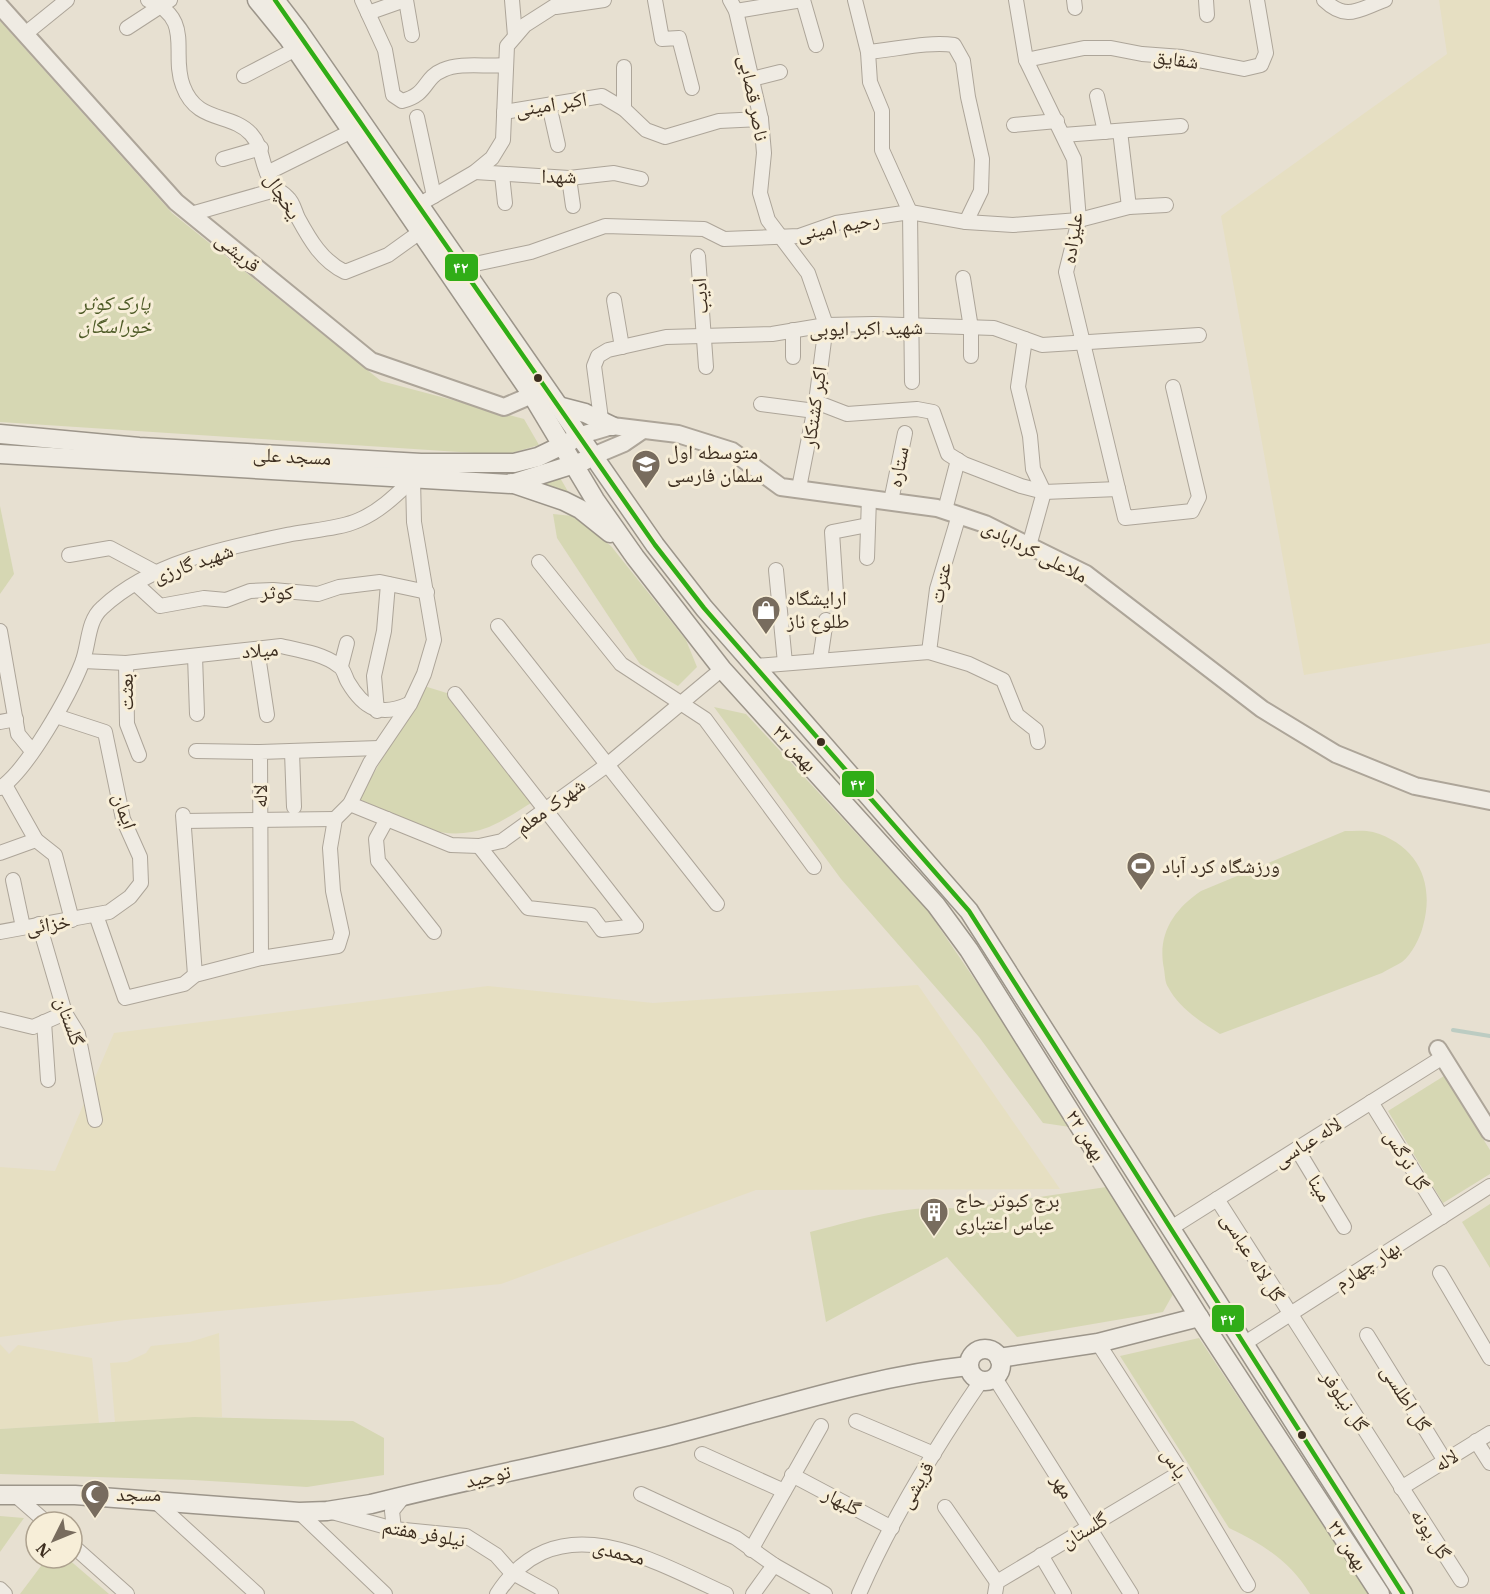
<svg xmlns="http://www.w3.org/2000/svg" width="1490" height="1594" viewBox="0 0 1490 1594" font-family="'IBM Plex Serif','Noto Naskh Arabic',serif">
<rect width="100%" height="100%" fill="#e7e0d1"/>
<g fill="#e6dfc2">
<polygon points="1439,0 1490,0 1490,643 1304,675 1221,216 1447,54"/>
<polygon points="918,985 1060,1189 756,1190 501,1284 125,1320 0,1337 0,1167 55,1171 114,1033 488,986 653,1003"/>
<polygon points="219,1333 222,1417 115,1422 110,1363 127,1362 146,1353 151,1346 190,1342"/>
<polygon points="0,1344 9,1354 18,1345 92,1358 99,1423 0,1429"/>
</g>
<g fill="#d6d7b3">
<polygon points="0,21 172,213 381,381 524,419 539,445 505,455 0,422"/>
<polygon points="559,476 573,500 541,485"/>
<polygon points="0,506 14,574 0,594"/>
<polygon points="553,514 573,516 611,546 686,640 697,667 678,686 640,664 557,538"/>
<path d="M424,686L450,694L533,802C519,810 504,821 489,827C439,846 404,819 359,799Z"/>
<polygon points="714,707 746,714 928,911 1035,1068 1070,1127 1043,1123 979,1037 841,879"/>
<path d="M1345,831C1354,831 1365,830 1373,832C1418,845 1435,883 1423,926C1420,938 1412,954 1402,962C1396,966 1388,969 1382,973L1220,1034C1201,1022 1179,1008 1168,987C1165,983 1165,975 1164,969C1157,935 1173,910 1201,891Z"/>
<polygon points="1444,1076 1490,1150 1490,1174 1443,1203 1388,1111"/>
<path d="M1113,1186L1177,1287L1163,1312L1017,1337L947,1257L826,1322L810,1232C858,1220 912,1203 960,1209Z"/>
<polygon points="1490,1204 1490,1268 1462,1222"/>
<path d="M1199,1338L1369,1594H1310C1290,1561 1264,1545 1229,1528L1120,1356Z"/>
<polygon points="194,1417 353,1421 384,1438 384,1475 307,1487 193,1480 0,1474 0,1429"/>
<polygon points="0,1516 24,1518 0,1552"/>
<polygon points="47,1558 67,1558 109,1594 20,1594"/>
</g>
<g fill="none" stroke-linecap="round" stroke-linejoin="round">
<polyline stroke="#bcccc2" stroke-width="4" points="1453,1030 1490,1036"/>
<g stroke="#ada599" stroke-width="16">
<g id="minor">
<path d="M148,0C195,19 170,53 183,86C197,124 231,112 251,134C262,146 261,161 268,175C275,193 278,187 288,198C293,202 295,212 298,218C310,240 322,261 345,272L388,255L420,232"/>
<path d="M362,0L385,50L393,95L402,101C429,94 423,78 443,70C460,62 486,67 505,65"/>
<polyline points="406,0 412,35"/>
<polyline points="512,0 515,36"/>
<polyline points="655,0 662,39 679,38 692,88"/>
<polyline points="730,0 736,11 761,119 764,153 760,193 768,220 808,273 826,325 816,402 799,488"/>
<polyline points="803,0 816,45"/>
<polyline points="855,0 868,52 870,82 882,111 882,150 910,212 912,382"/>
<polyline points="1016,0 1026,60 1074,159 1079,220 1066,272 1125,518 1192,511 1199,497 1173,387"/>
<polyline points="1074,0 1075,8"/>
<polyline points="1206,0 1207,15"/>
<path d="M1324,0C1347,22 1359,9 1385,0"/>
<polyline points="556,7 604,0"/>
<polyline points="736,11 802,0"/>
<polyline points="368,13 405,0"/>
<polyline points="127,28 170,0"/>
<polyline points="25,34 67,0"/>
<path d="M868,52C894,50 928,41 954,45L963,61L968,97L982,159L981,191L966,222"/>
<polyline points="1026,60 1084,48 1111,48 1142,54 1182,57 1244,69 1261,65 1266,53 1257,0"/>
<polyline points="624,67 624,109"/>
<polyline points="244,76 296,49"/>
<polyline points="752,79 780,72"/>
<polyline points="1097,96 1105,132"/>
<polyline points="549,105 558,145"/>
<polyline points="504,112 602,96 624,109 646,130 665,137 719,121 761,119"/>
<polyline points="417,117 434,196"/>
<polyline points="1014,125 1057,121"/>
<polyline points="1120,131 1129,207"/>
<polyline points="1063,135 1181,126"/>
<polyline points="223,159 261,148"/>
<polyline points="475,172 569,178 614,173 641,179"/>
<polyline points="267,173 352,131"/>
<polyline points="502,175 505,203"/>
<polyline points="569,178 573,206"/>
<polyline points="420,204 475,172 492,158 503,140 507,46 525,25 564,0"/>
<polyline points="191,214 275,190"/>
<polyline points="698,256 706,367"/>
<polyline points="461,267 531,252 605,226 704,229 724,239 799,236 836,223 910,212 966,222 1013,225 1079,220 1129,207 1166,205"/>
<polyline points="963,278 971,328 971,356"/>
<polyline points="614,300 622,347"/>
<polyline points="1025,339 1018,387 1030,436 1033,469 1044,492 1029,546"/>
<polyline points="793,357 793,330"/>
<polyline points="816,402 847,414 917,409 933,412 948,454 964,464 1021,486 1044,492 1118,489"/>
<polyline points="761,404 815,411"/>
<polyline points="601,419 594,366 598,356 608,350 666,337 772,334 826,325 874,324 994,328 1042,345 1199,335"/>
<polyline points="891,501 905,433"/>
<polyline points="945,510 958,460"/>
<polyline points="69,555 110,548 157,573"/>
<polyline points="867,558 869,498"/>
<polyline points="539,562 621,664 705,719 814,867"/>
<polyline points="776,570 785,663"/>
<polyline points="136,584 160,606 204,598 226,600 250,591 273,590 318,594 339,587 380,582 427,592"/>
<polyline points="836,593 832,532 868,525"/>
<polyline points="498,626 717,904"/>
<polyline points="0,631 18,734 32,751"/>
<polyline points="257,649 267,715"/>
<polyline points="929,652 937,589 959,515"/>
<polyline points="195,656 197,714"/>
<polyline points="820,660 826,620"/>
<path d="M83,661L126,663L281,646C299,650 324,654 339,666C344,669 345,677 348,682C364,709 380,717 409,704"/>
<polyline points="126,663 127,724 139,755"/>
<polyline points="341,666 347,643"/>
<polyline points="755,666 929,652 969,664 1003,680 1017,715 1036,730 1038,742"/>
<polyline points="455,694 636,926"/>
<polyline points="377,711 374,676 384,631 388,584"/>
<polyline points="0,722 16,719"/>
<polyline points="196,751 260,752"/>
<polyline points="292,752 294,807"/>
<polyline points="5,785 36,840 55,855 72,920"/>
<path d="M0,788C27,771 70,694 82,663C89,646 87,621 102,608C151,562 228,547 292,534C313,530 339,529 359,520C380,511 396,495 413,479"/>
<polyline points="350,804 451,845 479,846 502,841 607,765 722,669"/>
<polyline points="183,815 195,975"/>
<polyline points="387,819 376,839 378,861 434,932"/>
<polyline points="184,821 335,819"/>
<polyline points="479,846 528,908 591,915 602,930 636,926"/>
<polyline points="0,853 36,840"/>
<polyline points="13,880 23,927"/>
<polyline points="96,915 125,998 184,984 195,975 261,958 338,946 342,933 333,891 330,848 335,819 350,804 370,763 410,704 424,674 434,640 414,522 413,479"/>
<polyline points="39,924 65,1013 78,1034 95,1120"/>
<polyline points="0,932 109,912 130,897 141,883 140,857 123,819 105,732 56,716"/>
<polyline points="261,958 260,752 379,748"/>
<polyline points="0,1019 33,1027 65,1013"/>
<polyline points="44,1022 48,1080"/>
<polyline points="1371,1102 1442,1217"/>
<polyline points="1297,1149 1344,1227"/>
<polyline points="1217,1199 1461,1580"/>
<polyline points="1171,1228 1443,1057"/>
<polyline points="1440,1273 1490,1358"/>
<polyline points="1367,1335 1445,1461"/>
<polyline points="1098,1343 1181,1472 1248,1585"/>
<polyline points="1245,1343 1490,1186"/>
<polyline points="995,1378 1131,1594"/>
<polyline points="856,1421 934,1454"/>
<polyline points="1476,1441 1490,1463"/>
<polyline points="702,1454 784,1491"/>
<polyline points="792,1475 892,1528"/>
<polyline points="1401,1488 1490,1433"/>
<polyline points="641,1494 736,1538 774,1565 825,1594"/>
<polyline points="15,1495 46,1522"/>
<polyline points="155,1501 257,1594"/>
<polyline points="945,1507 997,1582"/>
<polyline points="299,1512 385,1594"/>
<polyline points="332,1512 394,1529 466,1536 496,1555 511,1572 551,1594"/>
<polyline points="394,1529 392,1511 404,1496"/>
<polyline points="72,1545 127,1594"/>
<polyline points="751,1550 821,1426"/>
<polyline points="1041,1555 1064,1594"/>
<polyline points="0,1589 5,1594"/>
<path d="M497,1594C557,1502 651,1560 726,1594"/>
<polyline points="753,1594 774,1565"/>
<path d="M859,1594C891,1520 935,1448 981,1381"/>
<polyline points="995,1594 997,1582 1181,1472"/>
</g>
</g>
<g stroke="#ada599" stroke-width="20">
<g id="tertiary">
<polyline points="0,6 176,202 371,361 504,407 532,395"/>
<polyline points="578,436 612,426 678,434 732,451 781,487 937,508 985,524 1086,574 1262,709 1336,754 1415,786 1490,801"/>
<polyline points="593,456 624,443 643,430"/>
<polyline points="1438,1049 1490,1132"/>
</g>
</g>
<g stroke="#9c958a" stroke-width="21">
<g id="secondary">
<polyline points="257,0 288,38 532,395 595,500 635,557 722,669 936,905 969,950 1199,1317 1380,1594"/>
<polyline points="275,0 298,30 655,545 704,608 969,911 1403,1594"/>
<polyline points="558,406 585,413 612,426"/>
<polyline points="0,434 139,447 421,463 514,463 538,457 571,441"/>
<polyline points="0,454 511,484 584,461"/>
<polyline points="511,483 564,501 580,509 610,533"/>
<circle cx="985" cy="1365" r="16"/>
<polyline points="999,1358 1098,1343 1199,1317"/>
<path d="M0,1495H75L299,1512L327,1511L371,1504C469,1479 569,1460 668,1436C768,1411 865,1377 968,1366"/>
</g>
</g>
<use href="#minor" stroke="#efebe3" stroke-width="14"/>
<use href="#tertiary" stroke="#efebe3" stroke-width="16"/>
<use href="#secondary" stroke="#efebe3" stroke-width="18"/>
<g stroke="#f7eed8" stroke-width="9">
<polyline id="bus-1" points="275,0 655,545 704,608 969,911 1403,1594"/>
</g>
<use href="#bus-1" stroke="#30ad17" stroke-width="4.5"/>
</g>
<defs>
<g id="school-pin" transform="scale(1.5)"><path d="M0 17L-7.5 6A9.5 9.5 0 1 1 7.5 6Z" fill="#786c5e" stroke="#f7eed8"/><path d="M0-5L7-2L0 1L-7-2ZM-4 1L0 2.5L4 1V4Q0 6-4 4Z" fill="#fff"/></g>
<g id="shop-pin" transform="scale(1.5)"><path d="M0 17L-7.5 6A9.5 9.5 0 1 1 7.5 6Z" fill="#786c5e" stroke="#f7eed8"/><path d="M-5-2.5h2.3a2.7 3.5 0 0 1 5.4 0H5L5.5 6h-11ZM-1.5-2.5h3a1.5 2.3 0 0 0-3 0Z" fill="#fff"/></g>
<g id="stadium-pin" transform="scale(1.5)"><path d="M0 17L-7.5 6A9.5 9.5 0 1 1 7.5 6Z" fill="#786c5e" stroke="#f7eed8"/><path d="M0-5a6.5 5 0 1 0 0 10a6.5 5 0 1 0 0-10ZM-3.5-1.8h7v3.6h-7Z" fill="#fff"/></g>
<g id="building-pin" transform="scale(1.5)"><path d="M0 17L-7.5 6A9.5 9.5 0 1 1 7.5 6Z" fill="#786c5e" stroke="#f7eed8"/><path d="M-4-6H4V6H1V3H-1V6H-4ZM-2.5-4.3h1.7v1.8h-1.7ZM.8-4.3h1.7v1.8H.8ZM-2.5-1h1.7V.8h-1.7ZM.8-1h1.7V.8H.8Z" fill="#fff"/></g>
<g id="mosque-pin" transform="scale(1.5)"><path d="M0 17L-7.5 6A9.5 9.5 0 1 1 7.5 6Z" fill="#786c5e" stroke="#f7eed8"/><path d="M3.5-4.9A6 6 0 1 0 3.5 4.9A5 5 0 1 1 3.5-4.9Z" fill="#fff"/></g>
</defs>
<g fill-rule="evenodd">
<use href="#school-pin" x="646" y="464"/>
<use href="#shop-pin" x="766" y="610"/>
<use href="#stadium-pin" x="1141" y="866"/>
<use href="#building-pin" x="934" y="1212"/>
<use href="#mosque-pin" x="95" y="1494"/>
</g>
<g fill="#3d2e20" stroke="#f7eed8" stroke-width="2">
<circle cx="538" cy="378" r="5"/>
<circle cx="821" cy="742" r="5"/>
<circle cx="1302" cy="1435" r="5"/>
</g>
<g text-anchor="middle" stroke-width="6" stroke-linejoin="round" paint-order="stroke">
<g font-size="20" fill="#3d2e20" stroke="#f7eed8">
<text transform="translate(1176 59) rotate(8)" y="7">شقایق</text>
<text transform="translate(754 98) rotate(79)" y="7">ناصر قصابی</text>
<text transform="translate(551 104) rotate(-9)" y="7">اکبر امینی</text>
<text transform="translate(559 176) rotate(1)" y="7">شهدا</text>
<text transform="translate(283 196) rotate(58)" y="7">یخچال</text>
<text transform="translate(838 226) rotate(-11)" y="7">رحیم امینی</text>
<text transform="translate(1072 238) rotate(-81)" y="7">علیزاده</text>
<text transform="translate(238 252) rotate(39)" y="7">قریشی</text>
<text transform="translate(700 296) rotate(-93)" y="7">ادیب</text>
<text transform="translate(866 328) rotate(-1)" y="7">شهید اکبر ایوبی</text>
<text transform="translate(814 407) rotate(-82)" y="7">اکبر کشتکار</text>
<text transform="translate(292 456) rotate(3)" y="7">مسجد علی</text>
<text transform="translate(898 467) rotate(-79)" y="7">ستاره</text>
<text transform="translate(1035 551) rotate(27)" y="7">ملاعلی کردابادی</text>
<text transform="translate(193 563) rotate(-19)" y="7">شهید گارزی</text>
<text transform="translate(940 583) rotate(-78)" y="7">عترت</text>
<text transform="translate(277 592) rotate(2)" y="7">کوثر</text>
<text transform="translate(260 650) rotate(-4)" y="7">میلاد</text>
<text transform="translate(126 692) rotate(-91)" y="7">بعثت</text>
<text transform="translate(795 748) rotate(48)" y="7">۲۲ بهمن</text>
<text transform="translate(260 796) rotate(-89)" y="7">لاله</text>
<text transform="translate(550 806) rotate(-36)" y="7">شهرک معلم</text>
<text transform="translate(125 811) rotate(72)" y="7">ایمان</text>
<text transform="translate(48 924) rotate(-9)" y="7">خزائی</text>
<text transform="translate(70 1021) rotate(70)" y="7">گلستان</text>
<text transform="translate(1086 1135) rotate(58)" y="7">۲۲ بهمن</text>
<text transform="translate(1307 1142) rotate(-32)" y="7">لاله عباسی</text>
<text transform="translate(1407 1160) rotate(59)" y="7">گل نرگس</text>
<text transform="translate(1320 1188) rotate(59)" y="7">مینا</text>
<text transform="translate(1253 1257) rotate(58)" y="7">گل لاله عباسی</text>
<text transform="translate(1367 1265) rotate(-33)" y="7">بهار چهارم</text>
<text transform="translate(1406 1398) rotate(58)" y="7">گل اطلسی</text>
<text transform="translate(1345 1401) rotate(57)" y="7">گل نیلوفر</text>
<text transform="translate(1446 1460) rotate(-32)" y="7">لاله</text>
<text transform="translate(1175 1463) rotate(58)" y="7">یاس</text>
<text transform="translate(488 1476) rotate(-13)" y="7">توحید</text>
<text transform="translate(916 1485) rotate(-60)" y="7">قریشی</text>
<text transform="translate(1063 1486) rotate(58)" y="7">مهر</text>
<text transform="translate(842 1501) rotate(28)" y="7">گلبهار</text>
<text transform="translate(1084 1530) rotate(-31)" y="7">گلستان</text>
<text transform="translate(424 1533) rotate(10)" y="7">نیلوفر هفتم</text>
<text transform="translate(1431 1534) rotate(57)" y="7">گل پونه</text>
<text transform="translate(1348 1545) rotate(57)" y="7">۲۲ بهمن</text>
<text transform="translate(619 1552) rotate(14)" y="7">محمدی</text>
</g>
<g font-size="20" font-style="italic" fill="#4d5a26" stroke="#f7eed8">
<text x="115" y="310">پارک کوثر<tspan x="115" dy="23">خوراسگان</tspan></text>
</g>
<g font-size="20" fill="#3d2e20" stroke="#f7eed8" text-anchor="start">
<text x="667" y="459">متوسطه اول<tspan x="667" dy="23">سلمان فارسی</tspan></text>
<text x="787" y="605">ارایشگاه<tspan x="787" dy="23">طلوع ناز</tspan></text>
<text x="1162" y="873">ورزشگاه کرد آباد</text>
<text x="955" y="1207">برج کبوتر حاج<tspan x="955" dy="23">عباس اعتباری</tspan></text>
<text x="116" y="1501">مسجد</text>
</g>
</g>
<g stroke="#f7eed8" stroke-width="2">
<rect x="444" y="253" width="35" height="29" rx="6" fill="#30ad17"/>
<rect x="841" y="770" width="34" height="28" rx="6" fill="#30ad17"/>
<rect x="1211" y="1304" width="34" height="29" rx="6" fill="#30ad17"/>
</g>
<g font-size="16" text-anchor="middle" font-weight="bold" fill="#fff">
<text x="461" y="273">۴۲</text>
<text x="858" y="790">۴۲</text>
<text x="1228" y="1325">۴۲</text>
</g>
<g transform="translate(54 1540) rotate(227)"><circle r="28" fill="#f7eed8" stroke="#ada18e" stroke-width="1.5"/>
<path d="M0-4.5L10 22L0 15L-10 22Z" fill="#786c5e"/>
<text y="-9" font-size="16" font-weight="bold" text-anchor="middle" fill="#3d2e20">N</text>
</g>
</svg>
